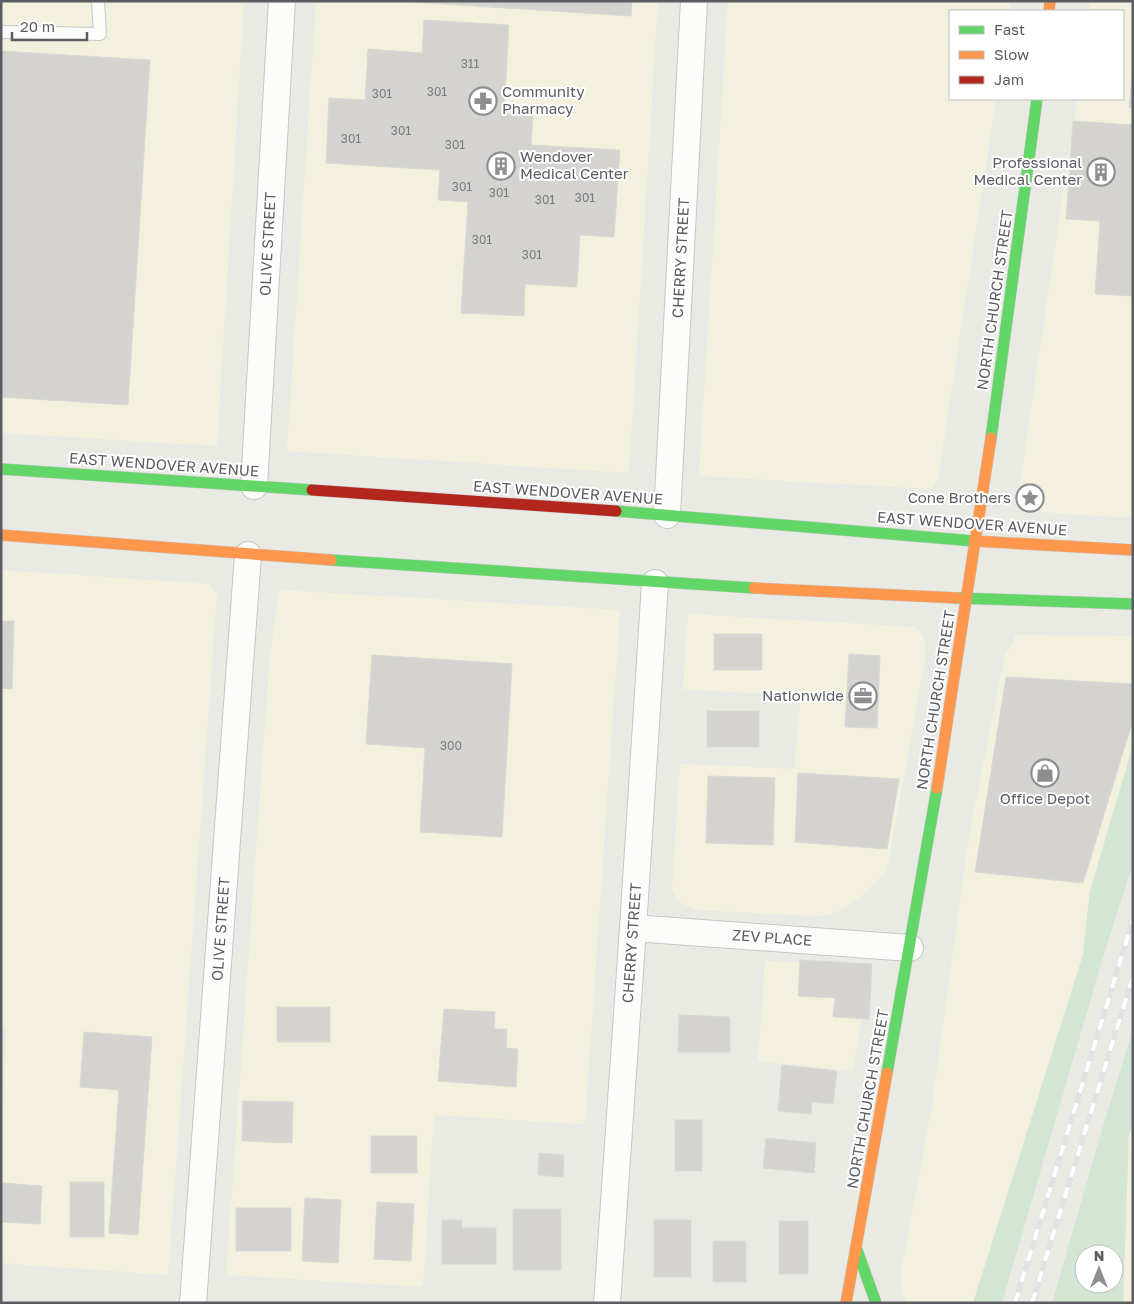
<svg xmlns="http://www.w3.org/2000/svg" width="1134" height="1304" viewBox="0 0 1134 1304" font-family="'Golos Text',sans-serif">
<rect width="100%" height="100%" fill="#eaeae5"/>
<g fill="#f3f1de">
<polygon points="1,1 244,1 217,446 1,433"/>
<polygon points="316,1 658,1 629,473 287,451"/>
<polygon points="728,1 1011,1 1009,11 950,11 950,99 996,99 938,479 932,489 699,476"/>
<polygon points="1091,1 1133,1 1133,518 1042,512 1027,501 1020,484 1077,99 1123,99 1123,11 1090,11"/>
<polygon points="1,570 209,584 217,594 168,1275 1,1263 1,1132 7,1026 1,1025"/>
<polygon points="279,590 620,610 585,1124 434,1115 423,1287 226,1275 270,655"/>
<polygon points="688,614 915,627 923,636 926,645 925,659 887,870 864,895 843,910 822,916 695,910 681,903 672,891 680,764 794,769 801,696 683,689"/>
<polygon points="1016,635 1133,636 1133,745 1090,891 1083,955 973,1303 908,1303 902,1292 901,1272 932,1106 969,836 1005,656"/>
<polygon points="765,961 865,965 870,971 853,1071 758,1061"/>
<polygon points="1133,1124 1133,1303 1123,1303 1129,1133"/>
</g>
<g fill="#d3e6d3" fill-rule="evenodd">
<polygon points="1133,745 1133,863 1104,954 1002,1303 973,1303 1083,955 1090,891"/>
<path d="M1133,1030V1124L1129,1133L1123,1303H1052L1103,1126ZM1084,1254H1114V1284H1084Z"/>
</g>
<g fill="#d4d3d0" stroke="#d9d9d4">
<polygon points="395,1 632,1 631,16"/>
<polygon points="424,20 509,25 504,113 533,115 531,145 620,150 614,237 580,235 577,287 525,284 524,316 461,313 468,202 438,200 440,170 326,163 329,98 365,100 368,49 422,53"/>
<polygon points="1,51 150,60 128,405 1,397"/>
<polygon points="1132,76 1133,76 1133,108 1129,108"/>
<polygon points="1073,121 1133,125 1133,296 1095,294 1100,221 1066,219"/>
<polygon points="1,621 14,621 12,689 1,688"/>
<rect x="714" y="634" width="48" height="36"/>
<polygon points="849,654 880,656 877,728 845,727"/>
<polygon points="372,655 512,664 502,837 420,832 425,748 366,744"/>
<polygon points="1006,677 1133,684 1133,720 1083,883 975,872"/>
<rect x="707" y="711" width="52" height="36"/>
<polygon points="798,773 899,779 887,849 795,842"/>
<polygon points="708,776 775,778 773,845 706,843"/>
<polygon points="800,960 872,964 869,1019 833,1017 835,998 798,996"/>
<rect x="277" y="1007" width="53" height="35"/>
<polygon points="444,1009 495,1012 494,1029 507,1029 506,1048 518,1049 516,1087 438,1081"/>
<polygon points="679,1015 730,1017 730,1052 678,1052"/>
<polygon points="84,1032 152,1037 138,1235 109,1233 119,1090 80,1087"/>
<polygon points="782,1065 837,1071 833,1104 812,1102 811,1114 778,1111"/>
<polygon points="243,1101 293,1102 292,1143 242,1141"/>
<rect x="675" y="1120" width="27" height="51"/>
<rect x="371" y="1136" width="46" height="37"/>
<polygon points="766,1138 816,1143 814,1173 763,1168"/>
<polygon points="539,1153 564,1155 563,1177 538,1175"/>
<rect x="70" y="1182" width="34" height="55"/>
<polygon points="2,1183 42,1186 40,1224 1,1222"/>
<polygon points="305,1198 341,1200 338,1263 302,1261"/>
<polygon points="377,1202 414,1204 411,1261 374,1259"/>
<rect x="236" y="1208" width="55" height="43"/>
<rect x="513" y="1209" width="48" height="61"/>
<polygon points="442,1220 462,1220 462,1228 496,1228 496,1264 442,1264"/>
<rect x="654" y="1220" width="37" height="57"/>
<rect x="779" y="1221" width="29" height="53"/>
<rect x="713" y="1241" width="33" height="41"/>
</g>
<g fill="none" stroke-linecap="round" stroke-linejoin="round">
<g stroke="#c6c6c6" stroke-width="14">
<polyline id="lane" points="1,32 100,34 98,1"/>
</g>
<g stroke="#c6c6c6" stroke-width="28">
<g id="street">
<polyline points="254,486 282,1"/>
<polyline points="667,515 694,1"/>
<polyline points="633,928 910,948"/>
<polyline points="193,1303 248,555"/>
<polyline points="607,1303 633,928 655,583"/>
</g>
</g>
<g stroke="#c7c7c7" stroke-width="12">
<g id="fast">
<polyline points="991,438 1037,99"/>
<polyline points="1,469 312,490"/>
<polyline points="616,511 974,541"/>
<polyline points="331,560 754,588"/>
<polyline points="957,598 1133,604"/>
<polyline points="887,1073 937,788"/>
<polyline points="857,1250 876,1303"/>
</g>
</g>
<g stroke="#c7c7c7" stroke-width="12">
<g id="slow">
<polyline points="1049,11 1050,1"/>
<polyline points="1,535 331,560"/>
<polyline points="974,541 1133,550"/>
<polyline points="754,588 957,598"/>
<polyline points="937,788 991,438"/>
<polyline points="846,1303 887,1073"/>
</g>
</g>
<g stroke="#c7c7c7" stroke-width="12">
<polyline id="jam" points="312,490 616,511"/>
</g>
<use href="#lane" stroke="#fcfcfb" stroke-width="12"/>
<use href="#street" stroke="#fcfcfb" stroke-width="26"/>
<use href="#fast" stroke="#63d668" stroke-width="11"/>
<use href="#slow" stroke="#ff974d" stroke-width="11"/>
<use href="#jam" stroke="#b3261e" stroke-width="11"/>
<g stroke="#e2e2e2" stroke-width="5.5">
<g id="rail">
<polyline points="1015,1303 1133,920"/>
<polyline points="1032,1303 1133,976"/>
</g>
</g>
<use href="#rail" stroke="#fff" stroke-width="4" stroke-dasharray="11" stroke-linecap="butt"/>
</g>
<defs>
<g id="pharmacy-ring" transform="scale(1.4375)"><circle r="9.5" fill="#fff" stroke="#8d8e90" stroke-width="1.5"/><path d="M-2-6h4v4h4v4h-4v4h-4v-4h-4v-4h4Z" fill="#8d8e90"/></g>
<g id="building-ring" transform="scale(1.4375)"><circle r="9.5" fill="#fff" stroke="#8d8e90" stroke-width="1.5"/><path d="M-4-6H4V6H1V3H-1V6H-4ZM-2.5-4.3h1.7v1.8h-1.7ZM.8-4.3h1.7v1.8H.8ZM-2.5-1h1.7V.8h-1.7ZM.8-1h1.7V.8H.8Z" fill="#8d8e90"/></g>
<g id="sight-ring" transform="scale(1.4375)"><circle r="9.5" fill="#fff" stroke="#8d8e90" stroke-width="1.5"/><path d="M0-6L1.8-2.2L6-1.7L2.9 1.2L3.7 5.4L0 3.3L-3.7 5.4L-2.9 1.2L-6-1.7L-1.8-2.2Z" fill="#8d8e90"/></g>
<g id="office-ring" transform="scale(1.4375)"><circle r="9.5" fill="#fff" stroke="#8d8e90" stroke-width="1.5"/><path d="M-6-3h4V-5.5h4V-3h4V5H-6ZM-1-4.5V-3h2v-1.5ZM-6 0V1H6V0Z" fill="#8d8e90"/></g>
<g id="shop-ring" transform="scale(1.4375)"><circle r="9.5" fill="#fff" stroke="#8d8e90" stroke-width="1.5"/><path d="M-5-2.5h2.3a2.7 3.5 0 0 1 5.4 0H5L5.5 6h-11ZM-1.5-2.5h3a1.5 2.3 0 0 0-3 0Z" fill="#8d8e90"/></g>
</defs>
<g fill-rule="evenodd">
<use href="#pharmacy-ring" x="483" y="101"/>
<use href="#building-ring" x="501" y="166"/>
<use href="#building-ring" x="1101" y="172"/>
<use href="#sight-ring" x="1030" y="498"/>
<use href="#office-ring" x="863" y="696"/>
<use href="#shop-ring" x="1045" y="773"/>
</g>
<g text-anchor="middle" stroke-width="4" stroke-linejoin="round" paint-order="stroke">
<g font-size="12" fill="#7a7b7e">
<text x="470" y="68">311</text>
<text x="437" y="96">301</text>
<text x="382" y="98">301</text>
<text x="401" y="135">301</text>
<text x="351" y="143">301</text>
<text x="455" y="149">301</text>
<text x="462" y="191">301</text>
<text x="499" y="197">301</text>
<text x="585" y="202">301</text>
<text x="545" y="204">301</text>
<text x="482" y="244">301</text>
<text x="532" y="259">301</text>
<text x="451" y="750">300</text>
</g>
<g font-size="15" fill="#5b5d62" stroke="#fff" text-anchor="end">
<text x="502" y="97" text-anchor="start">Community<tspan x="502" dy="17">Pharmacy</tspan></text>
<text x="520" y="162" text-anchor="start">Wendover<tspan x="520" dy="17">Medical Center</tspan></text>
<text x="1082" y="168">Professional<tspan x="1082" dy="17">Medical Center</tspan></text>
<text x="1011" y="503">Cone Brothers</text>
<text x="844" y="701">Nationwide</text>
<text x="1045" y="804" text-anchor="middle">Office Depot</text>
</g>
<g font-size="15" fill="#5b5d62" stroke="#fff">
<text transform="translate(268 244) rotate(-87)" y="5">OLIVE STREET</text>
<text transform="translate(681 258) rotate(-87)" y="5">CHERRY STREET</text>
<text transform="translate(995 300) rotate(-82)" y="5">NORTH CHURCH STREET</text>
<text transform="translate(164 465) rotate(4)" y="5">EAST WENDOVER AVENUE</text>
<text transform="translate(568 493) rotate(4)" y="5">EAST WENDOVER AVENUE</text>
<text transform="translate(972 524) rotate(4)" y="5">EAST WENDOVER AVENUE</text>
<text transform="translate(936 700) rotate(-81)" y="5">NORTH CHURCH STREET</text>
<text transform="translate(221 929) rotate(-86)" y="5">OLIVE STREET</text>
<text transform="translate(772 938) rotate(4)" y="5">ZEV PLACE</text>
<text transform="translate(632 943) rotate(-86)" y="5">CHERRY STREET</text>
<text transform="translate(868 1099) rotate(-80)" y="5">NORTH CHURCH STREET</text>
</g>
</g>
<rect width="1134" height="1304" fill="none" stroke="#5b5d62" stroke-width="5"/>
<rect x="949" y="10" width="175" height="90" fill="#ffffff" stroke="#bdbec0"/>
<rect x="959" y="26" width="25" height="8" fill="#63d668" stroke="#bdbec0"/>
<text x="994" y="35" font-size="15" fill="#5b5d62">Fast</text>
<rect x="959" y="51" width="25" height="8" fill="#ff974d" stroke="#bdbec0"/>
<text x="994" y="60" font-size="15" fill="#5b5d62">Slow</text>
<rect x="959" y="76" width="25" height="8" fill="#b3261e" stroke="#bdbec0"/>
<text x="994" y="85" font-size="15" fill="#5b5d62">Jam</text>
<g transform="translate(1099 1269)"><circle r="24" fill="#ffffff" stroke="#bdbec0"/>
<path d="M0-4L9 19L0 12L-9 19Z" fill="#8d8e90"/>
<text y="-8" font-size="14" font-weight="bold" text-anchor="middle" fill="#5b5d62">N</text>
</g>
<path d="M12 32v8h75v-8" fill="none" stroke="#5b5d62" stroke-width="2.5"/>
<text x="20" y="32" font-size="15" fill="#5b5d62" stroke="#ffffff" stroke-width="4" paint-order="stroke">20 m</text>
</svg>
